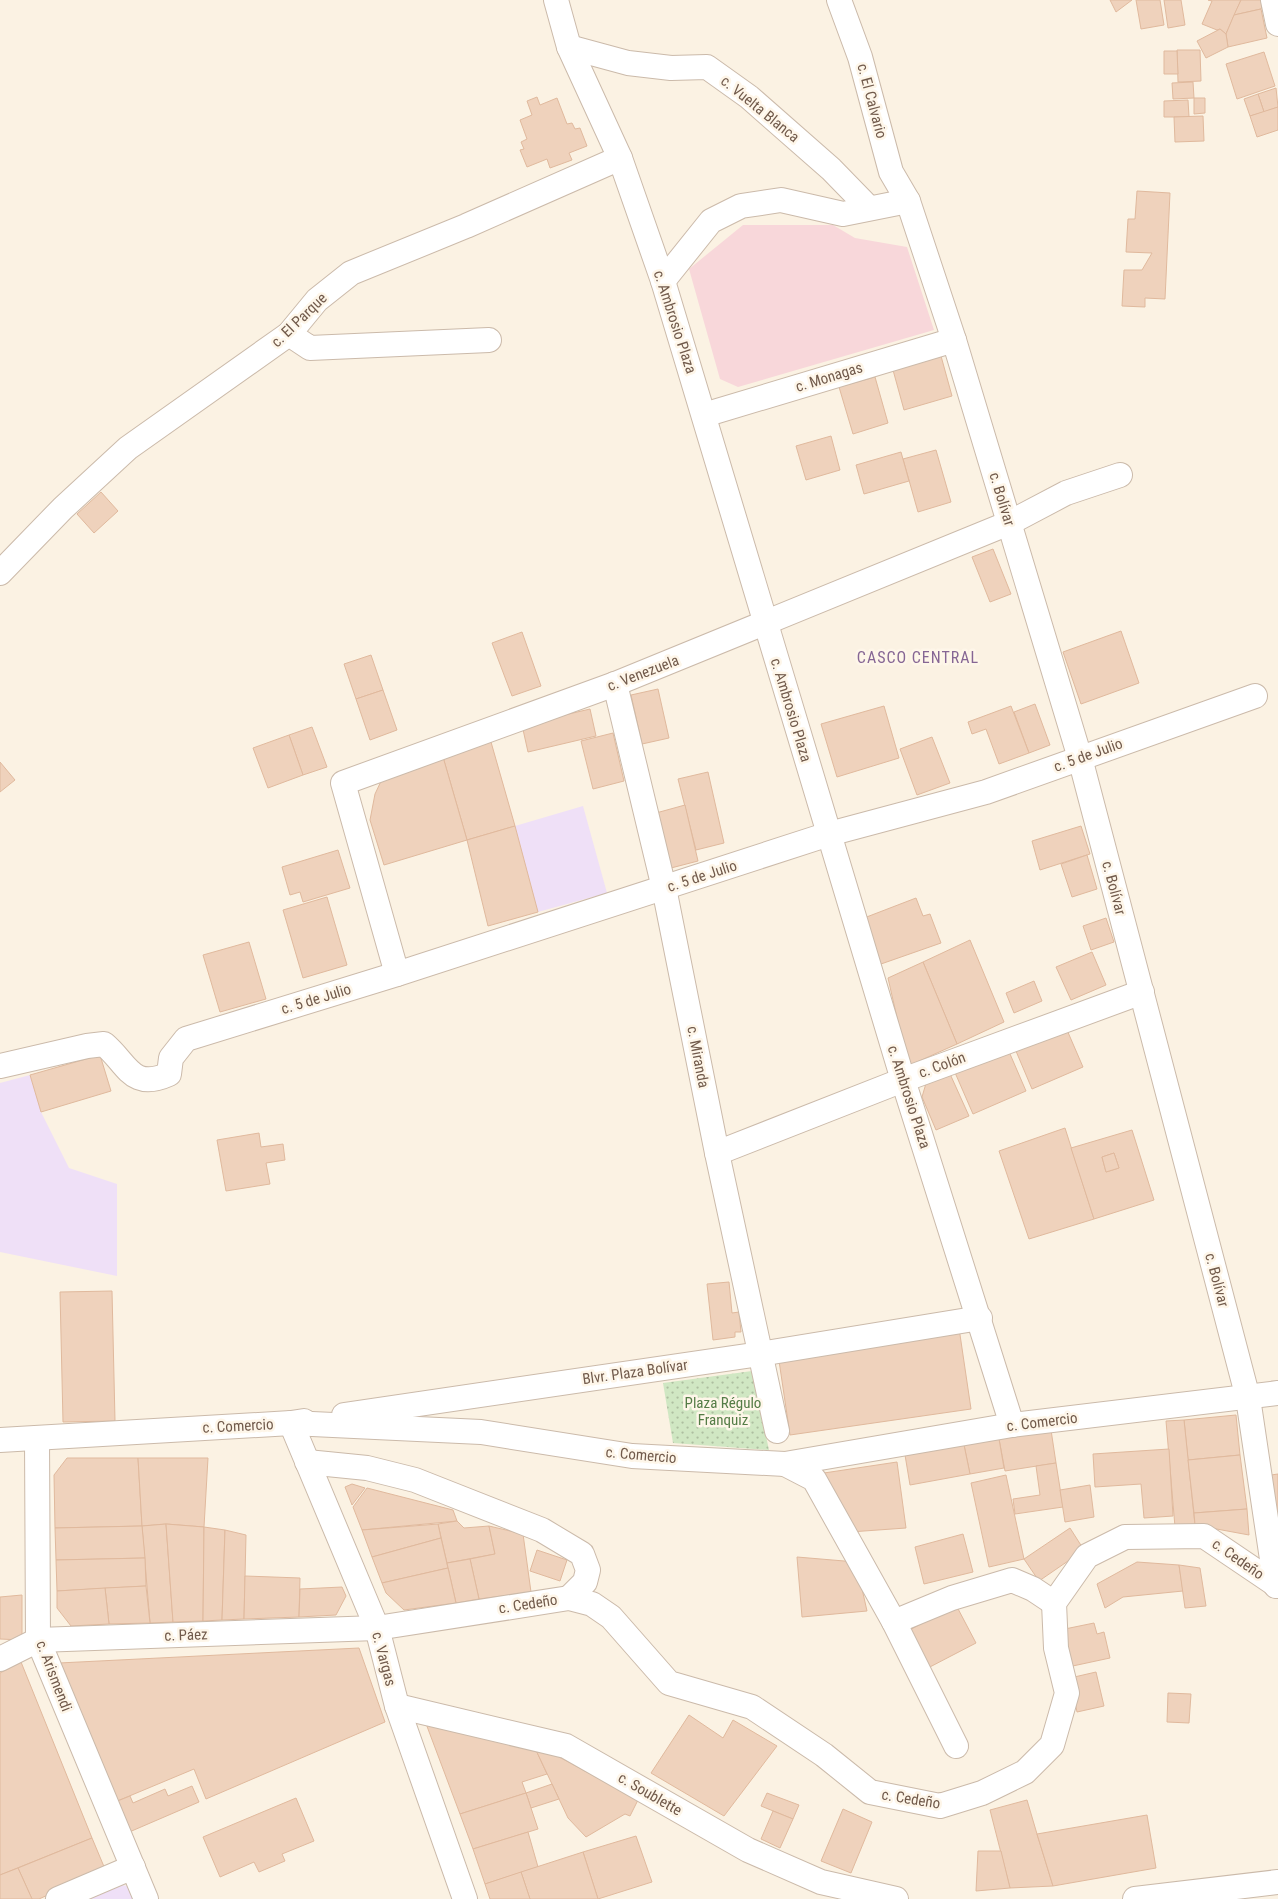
<svg xmlns="http://www.w3.org/2000/svg" width="1278" height="1899" viewBox="0 0 1278 1899" font-family="'Roboto Condensed',sans-serif">
<defs>
<pattern id="park-dots" width="8" height="8" patternUnits="userSpaceOnUse" patternTransform="scale(1.25)"><rect width="8" height="8" fill="#d0e7c3"/><path d="M2 2h.1M6 6h.1" fill="none" stroke="#adbea0" stroke-width="1.8" stroke-linecap="round"/></pattern>
</defs>
<rect width="100%" height="100%" fill="#fbf2e3"/>
<g fill="#efe0f7">
<polygon points="583,806 607,893 538,912 515,826"/>
<polygon points="30,1075 41,1112 69,1168 117,1184 117,1276 0,1252 0,1083"/>
<polygon points="121,1885 128,1886 138,1899 90,1899"/>
</g>
<polygon fill="#f8d7da" points="743,225 833,225 855,238 907,247 934,330 738,387 720,379 689,269"/>
<polygon fill="url(#park-dots)" points="752,1371 769,1450 673,1443 663,1383"/>
<g fill="#efd2bc" stroke="#e0b99d" fill-rule="evenodd">
<polygon points="1110,0 1132,0 1116,12"/>
<polygon points="1136,0 1160,0 1164,25 1141,29"/>
<polygon points="1164,0 1181,0 1185,25 1168,28"/>
<polygon points="1208,0 1241,0 1226,34 1220,29 1217,30 1202,24 1212,1"/>
<polygon points="1241,0 1264,0 1261,9 1234,15"/>
<polygon points="1261,9 1267,38 1228,47 1226,34 1234,15"/>
<polygon points="1220,29 1226,34 1228,47 1206,58 1197,41"/>
<polygon points="1177,50 1200,50 1201,81 1178,82"/>
<polygon points="1164,51 1177,51 1178,74 1164,74"/>
<polygon points="1264,52 1275,86 1237,99 1226,64"/>
<polygon points="1193,82 1194,98 1173,99 1172,83"/>
<polygon points="1276,88 1278,107 1264,112 1258,94"/>
<polygon points="1258,94 1264,112 1250,116 1244,99"/>
<polygon points="537,97 540,105 557,98 567,124 572,123 575,129 580,128 587,146 569,153 572,160 550,168 547,159 527,167 520,150 524,149 521,142 527,139 520,120 532,115 527,101"/>
<polygon points="1194,98 1205,98 1205,113 1194,114"/>
<polygon points="1188,100 1189,117 1164,117 1164,101"/>
<polygon points="1278,107 1278,130 1257,137 1250,116"/>
<polygon points="1203,116 1204,141 1175,142 1174,117"/>
<polygon points="1137,191 1170,193 1165,299 1145,298 1145,307 1122,306 1124,270 1142,270 1152,253 1126,252 1128,219 1135,219"/>
<polygon points="941,356 952,396 904,410 893,370"/>
<polygon points="875,377 888,423 853,434 839,387"/>
<polygon points="831,436 840,470 806,480 796,446"/>
<polygon points="936,450 951,502 918,512 903,459"/>
<polygon points="901,452 909,481 864,494 856,465"/>
<polygon points="101,492 118,511 94,533 77,514"/>
<polygon points="993,549 1011,594 990,602 972,557"/>
<polygon points="1121,631 1139,683 1081,704 1063,652"/>
<polygon points="522,632 541,686 512,696 492,643"/>
<polygon points="371,655 383,690 356,699 344,664"/>
<polygon points="658,689 669,738 642,744 631,695"/>
<polygon points="383,690 397,730 370,740 356,699"/>
<polygon points="1035,704 1050,745 1029,753 1014,712"/>
<polygon points="884,706 899,758 837,777 821,724"/>
<polygon points="1011,706 1029,753 999,764 986,729 972,734 968,722"/>
<polygon points="590,709 596,736 528,752 522,725"/>
<polygon points="312,727 327,767 303,775 289,735"/>
<polygon points="613,733 624,781 593,789 581,741"/>
<polygon points="289,735 303,775 268,788 253,748"/>
<polygon points="932,737 950,783 917,795 900,749"/>
<polygon points="491,742 515,826 467,840 443,757"/>
<polygon points="443,757 467,840 384,865 370,820 375,794 383,777"/>
<polygon points="0,762 15,780 0,792"/>
<polygon points="708,772 724,843 696,850 678,779"/>
<polygon points="685,805 698,861 671,868 656,813"/>
<polygon points="515,826 538,912 488,926 467,840"/>
<polygon points="1081,826 1090,854 1040,870 1032,841"/>
<polygon points="338,850 350,888 303,902 300,892 290,895 282,867"/>
<polygon points="1087,855 1097,889 1072,897 1061,864"/>
<polygon points="327,897 347,965 303,978 283,910"/>
<polygon points="916,898 923,916 930,914 941,943 881,964 864,918"/>
<polygon points="1106,918 1114,942 1091,950 1083,926"/>
<polygon points="970,940 1004,1022 957,1044 923,962"/>
<polygon points="249,942 266,999 220,1012 203,955"/>
<polygon points="1092,952 1106,985 1071,1000 1056,967"/>
<polygon points="923,962 957,1044 908,1066 888,978"/>
<polygon points="1034,981 1042,1001 1014,1013 1006,993"/>
<polygon points="1067,1030 1083,1067 1032,1089 1013,1044"/>
<polygon points="1007,1047 1026,1091 973,1114 953,1068"/>
<polygon points="100,1055 111,1091 41,1112 30,1075"/>
<polygon points="946,1065 969,1116 936,1130 922,1097 929,1073"/>
<polygon points="1065,1128 1094,1219 1029,1239 999,1151"/>
<path d="M1132,1130L1154,1200L1094,1219L1071,1148ZM1114,1153L1119,1168L1106,1172L1102,1157Z"/>
<polygon points="259,1133 261,1147 283,1144 285,1160 266,1163 270,1184 226,1191 217,1140"/>
<polygon points="1114,1153 1119,1168 1106,1172 1102,1157"/>
<polygon points="729,1282 732,1313 739,1312 741,1332 735,1332 735,1337 713,1340 707,1284"/>
<polygon points="112,1291 115,1421 63,1422 60,1292"/>
<polygon points="959,1328 971,1409 790,1435 778,1354"/>
<polygon points="1236,1415 1240,1455 1188,1460 1184,1420"/>
<polygon points="1184,1420 1195,1525 1175,1527 1166,1421"/>
<polygon points="1051,1430 1056,1463 1005,1471 999,1439"/>
<polygon points="999,1439 1004,1468 970,1474 964,1445"/>
<polygon points="964,1445 970,1474 910,1485 905,1455"/>
<polygon points="1169,1449 1173,1516 1144,1518 1141,1484 1095,1487 1093,1454"/>
<polygon points="1240,1455 1247,1509 1194,1513 1188,1460"/>
<polygon points="67,1458 138,1458 142,1526 55,1528 54,1475"/>
<polygon points="138,1458 208,1458 204,1527 166,1524 142,1526"/>
<polygon points="897,1462 906,1528 850,1532 824,1473"/>
<polygon points="1056,1463 1063,1507 1015,1514 1013,1499 1040,1495 1036,1466"/>
<polygon points="1278,1474 1278,1512 1270,1513 1264,1476"/>
<polygon points="1006,1475 1024,1559 989,1567 971,1483"/>
<polygon points="352,1484 365,1488 352,1505 345,1487"/>
<polygon points="1090,1485 1094,1517 1065,1522 1060,1490"/>
<polygon points="367,1488 453,1510 457,1521 362,1530 353,1507"/>
<polygon points="1247,1509 1249,1535 1195,1525 1194,1513"/>
<polygon points="457,1521 464,1528 489,1526 495,1554 447,1563 438,1524"/>
<polygon points="166,1524 173,1622 150,1623 142,1526"/>
<polygon points="166,1524 204,1527 203,1621 173,1622"/>
<polygon points="438,1524 441,1538 372,1557 362,1530"/>
<polygon points="142,1526 145,1558 56,1560 55,1528"/>
<polygon points="489,1526 523,1534 531,1592 479,1599 470,1559 495,1554"/>
<polygon points="204,1527 225,1530 222,1620 203,1621"/>
<polygon points="1070,1528 1084,1550 1039,1581 1024,1559"/>
<polygon points="225,1530 246,1535 244,1619 222,1620"/>
<polygon points="963,1534 973,1572 924,1584 915,1547"/>
<polygon points="441,1538 448,1568 382,1583 372,1557"/>
<polygon points="537,1550 567,1560 560,1581 530,1571"/>
<polygon points="797,1557 856,1562 867,1611 802,1617"/>
<polygon points="145,1558 146,1586 57,1591 56,1560"/>
<polygon points="470,1559 479,1599 456,1603 447,1563"/>
<polygon points="1137,1562 1179,1565 1183,1591 1123,1597 1105,1608 1097,1584"/>
<polygon points="1179,1565 1200,1568 1206,1606 1185,1608"/>
<polygon points="448,1568 456,1603 404,1610 386,1593 382,1583"/>
<polygon points="245,1576 300,1578 299,1617 244,1619"/>
<polygon points="146,1586 150,1623 109,1624 105,1588"/>
<polygon points="342,1587 346,1596 336,1615 299,1617 300,1589"/>
<polygon points="105,1588 109,1624 71,1626 57,1608 57,1591"/>
<polygon points="22,1595 22,1640 0,1639 0,1597"/>
<polygon points="956,1605 976,1643 926,1669 906,1632"/>
<polygon points="1094,1623 1097,1634 1104,1632 1110,1658 1068,1667 1060,1630"/>
<polygon points="359,1648 385,1722 206,1799 194,1769 115,1802 59,1663"/>
<polygon points="21,1662 92,1838 0,1875 0,1673"/>
<polygon points="1096,1672 1104,1706 1077,1712 1070,1678"/>
<polygon points="1168,1693 1191,1694 1189,1723 1167,1722"/>
<polygon points="689,1715 723,1738 733,1720 777,1746 724,1816 651,1773"/>
<polygon points="425,1721 535,1748 547,1774 522,1782 526,1793 460,1814"/>
<polygon points="535,1748 550,1752 638,1800 630,1816 625,1814 586,1837 568,1818"/>
<polygon points="552,1784 559,1799 531,1808 526,1793"/>
<polygon points="192,1786 199,1802 127,1833 115,1802 130,1796 133,1803 165,1789 168,1796"/>
<polygon points="526,1793 538,1829 473,1849 460,1814"/>
<polygon points="767,1793 799,1805 793,1819 761,1806"/>
<polygon points="296,1798 314,1841 282,1854 285,1861 259,1872 254,1862 220,1877 203,1837"/>
<polygon points="1027,1800 1037,1834 1053,1886 1010,1888 990,1810"/>
<polygon points="843,1809 872,1822 851,1873 821,1861"/>
<polygon points="773,1811 793,1819 780,1848 761,1839"/>
<polygon points="1147,1815 1156,1868 1053,1886 1037,1834"/>
<polygon points="528,1832 538,1867 485,1884 473,1849"/>
<polygon points="636,1836 652,1882 598,1899 583,1852"/>
<polygon points="92,1838 105,1869 39,1899 32,1899 18,1868"/>
<polygon points="978,1851 1001,1851 1010,1888 976,1891"/>
<polygon points="583,1852 598,1899 530,1899 521,1872"/>
<polygon points="18,1868 32,1899 0,1899 0,1875"/>
<polygon points="521,1872 530,1899 490,1899 485,1884"/>
</g>
<g fill="none" stroke-linecap="round" stroke-linejoin="round">
<g stroke="#cbbaaa" stroke-width="26">
<g id="street">
<polyline points="556,0 569,47 620,158 663,281 903,1080 1012,1425"/>
<polyline points="839,0 860,57 891,172 908,201 954,340 1080,758 1248,1398 1276,1586"/>
<polyline points="1273,0 1278,24"/>
<polyline points="569,47 628,63 671,68 707,67 749,97 831,169 869,208"/>
<polyline points="663,281 711,221 741,206 781,200 843,214 908,201"/>
<polyline points="289,334 310,348 489,340"/>
<polyline points="704,415 954,340"/>
<polyline points="0,573 63,508 128,448 289,334 317,300 351,273 466,226 620,158"/>
<polyline points="615,684 664,888 717,1153 777,1431"/>
<polyline points="397,974 343,783 615,684 1009,523 1066,493 1120,475"/>
<path d="M0,1066L87,1046L104,1044C128,1064 131,1091 169,1074L171,1058L186,1039L397,974L829,834L986,792L1255,696"/>
<polyline points="717,1153 903,1080 1142,992"/>
<polyline points="344,1415 760,1354 980,1318"/>
<polyline points="304,1421 291,1423 377,1628 397,1706 465,1899"/>
<polyline points="37,1438 38,1640 146,1899"/>
<polyline points="0,1440 291,1423 481,1432 632,1456 785,1464 1012,1425 1278,1393"/>
<polyline points="307,1462 367,1468 415,1480 542,1530 582,1554 588,1570 585,1582 569,1598"/>
<polyline points="785,1464 814,1479 894,1622 952,1598 1012,1580 1033,1589 1054,1603"/>
<polyline points="894,1622 956,1746"/>
<polyline points="0,1659 38,1640 377,1628 569,1598 592,1604 611,1617 669,1683 752,1707 824,1755 870,1792 940,1806 982,1793 1025,1772 1052,1745 1067,1693 1056,1648 1054,1603 1087,1556 1125,1537 1204,1536 1278,1586"/>
<polyline points="397,1706 566,1746 748,1850 821,1882 896,1899"/>
<polyline points="58,1899 133,1867"/>
<polyline points="1135,1899 1278,1882"/>
</g>
</g>
<use href="#street" stroke="#fff" stroke-width="24"/>
</g>
<g text-anchor="middle" stroke-width="5" stroke-linejoin="round" paint-order="stroke">
<g font-size="15" fill="#715a4b" stroke="#fef6e9">
<text transform="translate(872 101) rotate(75)" y="5">c. El Calvario</text>
<text transform="translate(760 109) rotate(39)" y="5">c. Vuelta Blanca</text>
<text transform="translate(299 320) rotate(-44)" y="5">c. El Parque</text>
<text transform="translate(675 322) rotate(72)" y="5">c. Ambrosio Plaza</text>
<text transform="translate(829 377) rotate(-17)" y="5">c. Monagas</text>
<text transform="translate(1002 499) rotate(73)" y="5">c. Bolívar</text>
<text transform="translate(643 673) rotate(-21)" y="5">c. Venezuela</text>
<text transform="translate(791 710) rotate(73)" y="5">c. Ambrosio Plaza</text>
<text transform="translate(1088 755) rotate(-20)" y="5">c. 5 de Julio</text>
<text transform="translate(702 876) rotate(-18)" y="5">c. 5 de Julio</text>
<text transform="translate(1114 888) rotate(75)" y="5">c. Bolívar</text>
<text transform="translate(316 999) rotate(-17)" y="5">c. 5 de Julio</text>
<text transform="translate(698 1057) rotate(79)" y="5">c. Miranda</text>
<text transform="translate(942 1065) rotate(-20)" y="5">c. Colón</text>
<text transform="translate(909 1097) rotate(72)" y="5">c. Ambrosio Plaza</text>
<text transform="translate(1217 1280) rotate(75)" y="5">c. Bolívar</text>
<text transform="translate(635 1372) rotate(-8)" y="5">Blvr. Plaza Bolívar</text>
<text transform="translate(1042 1422) rotate(-7)" y="5">c. Comercio</text>
<text transform="translate(238 1426) rotate(-3)" y="5">c. Comercio</text>
<text transform="translate(641 1455) rotate(5)" y="5">c. Comercio</text>
<text transform="translate(1238 1559) rotate(35)" y="5">c. Cedeño</text>
<text transform="translate(528 1604) rotate(-9)" y="5">c. Cedeño</text>
<text transform="translate(186 1635) rotate(-2)" y="5">c. Páez</text>
<text transform="translate(384 1659) rotate(75)" y="5">c. Vargas</text>
<text transform="translate(54 1676) rotate(69)" y="5">c. Arismendi</text>
<text transform="translate(650 1794) rotate(30)" y="5">c. Soublette</text>
<text transform="translate(911 1799) rotate(9)" y="5">c. Cedeño</text>
</g>
<g font-size="15" fill="#547c46" stroke="#fef6e9">
<text x="723" y="1408">Plaza Régulo<tspan x="723" dy="17">Franquiz</tspan></text>
</g>
<g font-size="16" letter-spacing="1" fill="#866694" stroke="#fef6e9">
<text x="918" y="663">CASCO CENTRAL</text>
</g>
</g>
</svg>
